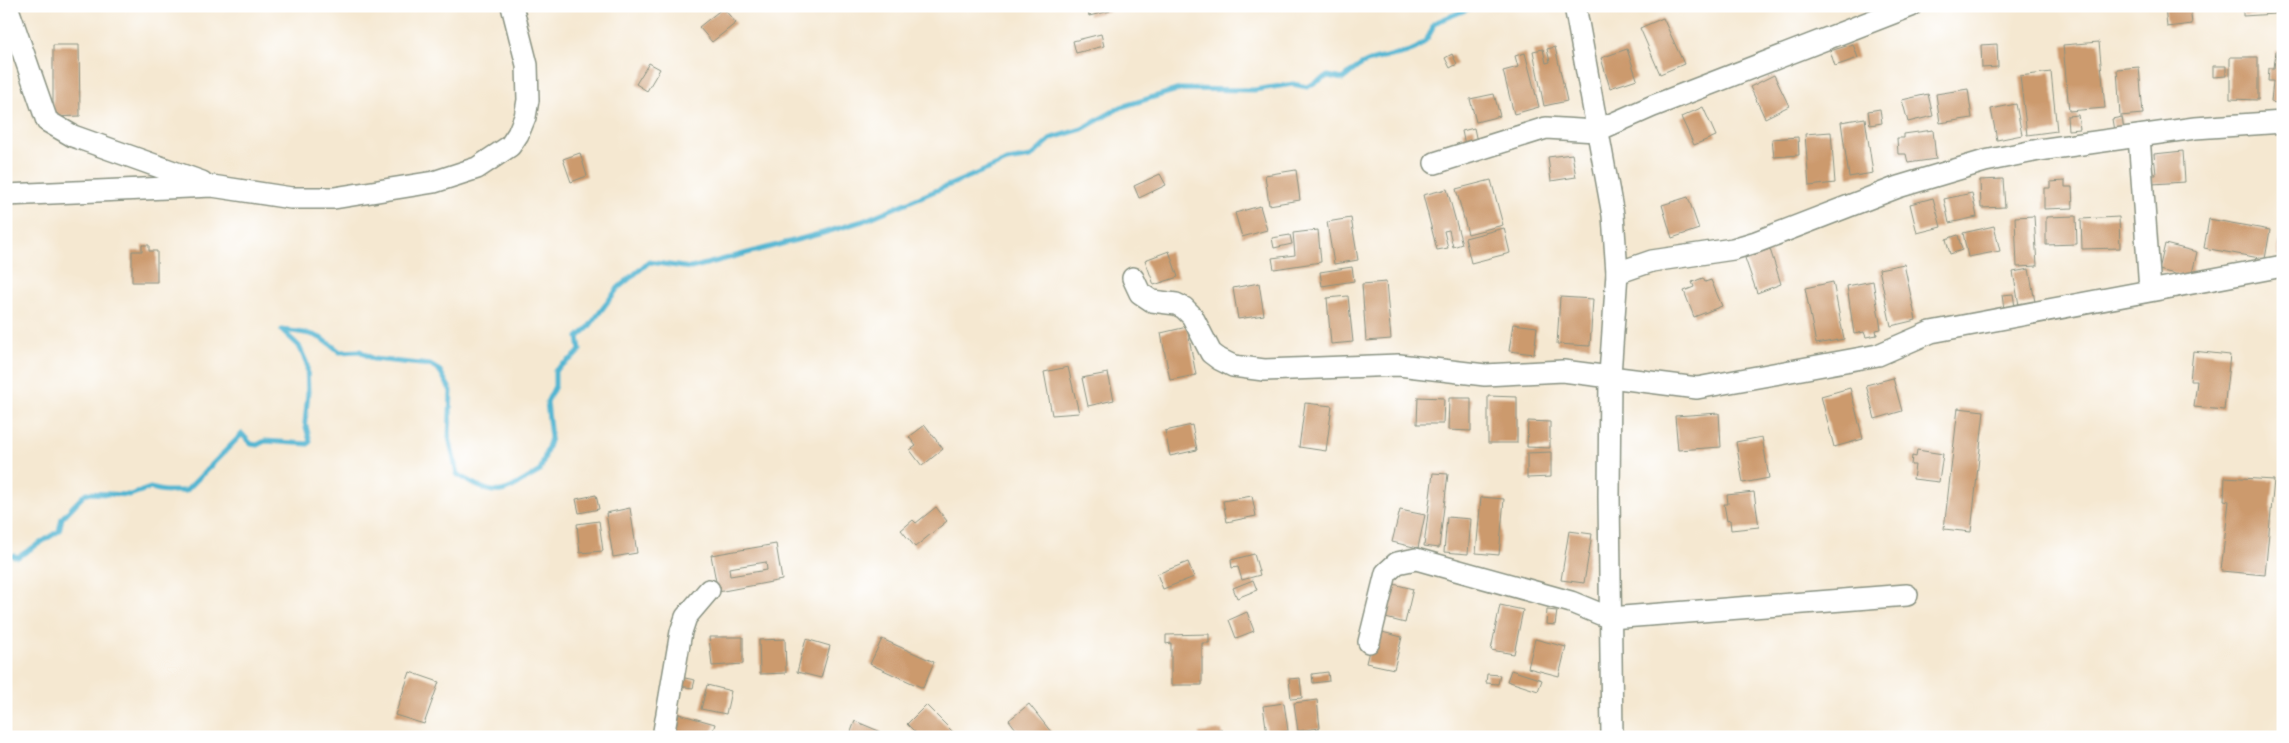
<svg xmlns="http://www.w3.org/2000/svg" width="2289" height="743" viewBox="0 0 2289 743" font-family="'Patrick Hand',sans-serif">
<rect width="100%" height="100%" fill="#fff"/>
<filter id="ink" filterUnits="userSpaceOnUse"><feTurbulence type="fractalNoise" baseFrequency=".02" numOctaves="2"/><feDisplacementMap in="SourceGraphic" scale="10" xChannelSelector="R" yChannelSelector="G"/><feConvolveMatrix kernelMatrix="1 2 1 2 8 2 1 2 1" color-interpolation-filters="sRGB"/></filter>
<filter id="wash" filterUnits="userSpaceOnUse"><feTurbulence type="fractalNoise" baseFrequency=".0096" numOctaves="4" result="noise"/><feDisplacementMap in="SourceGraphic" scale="20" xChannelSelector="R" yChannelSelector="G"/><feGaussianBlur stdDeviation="1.12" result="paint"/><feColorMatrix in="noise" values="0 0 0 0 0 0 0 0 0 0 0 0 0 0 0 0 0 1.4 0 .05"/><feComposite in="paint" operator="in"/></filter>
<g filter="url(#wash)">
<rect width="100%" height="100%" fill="#f5e8d1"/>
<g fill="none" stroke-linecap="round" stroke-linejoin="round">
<path stroke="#52b5d1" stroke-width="5" d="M6,554L18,557L59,531L62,518L86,493L130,495L150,488L164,491H186L242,434L251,444L257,445L265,441L308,444L310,441L305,423L308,393L307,364L299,346L282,330C310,333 318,333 340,352L360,351L373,359L430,365L440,371L451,391L449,437L457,474C499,500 499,495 540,471L551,438L547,402L555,386V371C563,362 574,360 580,350L578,337L588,328L618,288L649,262L691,268L823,233L863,221L1007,161L1031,157L1052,138L1082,129L1121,107L1180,89L1254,90L1293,84L1307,87L1328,76L1343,79C1350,74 1357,66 1365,63C1392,51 1425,60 1434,23L1475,6"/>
</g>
<g id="blocks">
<g fill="#cc9a6d" fill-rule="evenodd">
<polygon points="1087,6 1109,6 1110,11 1089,16"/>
<polygon points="2165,6 2190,6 2192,24 2167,27"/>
<polygon points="2243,6 2274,6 2275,14 2243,16"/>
<polygon points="723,8 736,23 712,42 699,27"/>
<polygon points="1663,18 1684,64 1660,74 1640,28"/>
<polygon points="1101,34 1104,46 1076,53 1073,41"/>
<polygon points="2099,42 2105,108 2069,111 2063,45"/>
<polygon points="1853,44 1858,58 1835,66 1830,51"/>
<polygon points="1997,44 1998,67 1982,68 1981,45"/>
<polygon points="53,45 79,45 80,116 53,117"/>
<polygon points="1555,47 1567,101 1544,106 1533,51 1543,49 1546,63 1550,62 1547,49"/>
<polygon points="1627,49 1637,79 1610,88 1601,58"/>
<polygon points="2276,51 2283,52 2283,104 2271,102 2273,81 2268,81 2269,68 2274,68"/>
<polygon points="1525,53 1539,107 1514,114 1503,71 1518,67 1515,56"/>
<polygon points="1452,54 1457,64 1450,68 1445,58"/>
<polygon points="2230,57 2258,57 2258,100 2230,99"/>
<polygon points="649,63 660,69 647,91 636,84"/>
<polygon points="2213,66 2226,66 2226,76 2213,77"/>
<polygon points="2139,67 2143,114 2120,116 2117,69"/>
<polygon points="2051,72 2057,131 2027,135 2020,76"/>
<polygon points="1774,75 1789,106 1765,118 1750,87"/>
<polygon points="1968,89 1972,118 1940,123 1936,94"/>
<polygon points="1494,94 1500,116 1476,122 1470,99"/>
<polygon points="1928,94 1933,116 1908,122 1902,100"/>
<polygon points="2016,104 2022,135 1997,140 1991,109"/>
<polygon points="1703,107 1716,136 1694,145 1681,117"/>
<polygon points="1880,109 1882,123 1870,125 1868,111"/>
<polygon points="2078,115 2080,129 2068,130 2067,116"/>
<polygon points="2122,117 2124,130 2114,131 2112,119"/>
<polygon points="1865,118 1873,173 1849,177 1841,122"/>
<polygon points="1474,128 1477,142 1465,145 1462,131"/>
<polygon points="1933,130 1936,159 1908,163 1906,154 1898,154 1897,138 1904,138 1904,134"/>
<polygon points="1831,132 1835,183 1809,186 1805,134"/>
<polygon points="1798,137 1799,155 1774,157 1772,139"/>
<polygon points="2183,151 2185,182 2152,184 2151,175 2156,175 2154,154"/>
<polygon points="580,153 587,176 571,182 563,159"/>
<polygon points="1572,154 1576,177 1551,181 1548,157"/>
<polygon points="1296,170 1300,200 1269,205 1265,175"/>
<polygon points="1160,174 1166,185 1139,198 1134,186"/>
<polygon points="2003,179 2005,207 1981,208 1980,180"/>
<polygon points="1491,180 1503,225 1468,234 1456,189"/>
<polygon points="2065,181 2065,187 2072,187 2073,208 2044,209 2044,188 2050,188 2050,182"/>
<polygon points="1447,189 1462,244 1453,247 1449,230 1444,231 1448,248 1437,250 1423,195"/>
<polygon points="1972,193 1977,217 1949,223 1944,199"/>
<polygon points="1688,197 1699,229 1672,238 1662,205"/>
<polygon points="1933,198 1941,227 1917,233 1910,204"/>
<polygon points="1260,206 1267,230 1242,237 1235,213"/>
<polygon points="2034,216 2037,266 2017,267 2015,217"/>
<polygon points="2076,216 2077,244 2046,245 2046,217"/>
<polygon points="2119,217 2120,248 2082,249 2081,219"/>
<polygon points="1351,218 1358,260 1334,264 1327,222"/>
<polygon points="2209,219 2270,230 2265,259 2204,248"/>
<polygon points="1994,226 2000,251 1968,257 1963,233"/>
<polygon points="2280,227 2283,228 2283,256 2278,256"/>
<polygon points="1504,228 1510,253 1471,263 1465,238"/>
<polygon points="1318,230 1321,262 1274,269 1272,258 1295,255 1293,233"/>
<polygon points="1290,235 1292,244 1274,248 1272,238"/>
<polygon points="1958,235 1962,250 1950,254 1946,239"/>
<polygon points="2165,244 2197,252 2191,278 2159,270"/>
<polygon points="142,245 149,245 149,251 157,251 157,282 132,282 132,251 142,251"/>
<polygon points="1770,249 1781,284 1757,293 1745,258"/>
<polygon points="1169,251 1178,277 1154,285 1145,260"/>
<polygon points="1904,264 1916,320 1891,326 1879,269"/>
<polygon points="1352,267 1354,281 1322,286 1320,272"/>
<polygon points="2029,269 2035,302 2019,305 2013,272"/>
<polygon points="1703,278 1705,282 1711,280 1722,306 1694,317 1684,291 1694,287 1692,282"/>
<polygon points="1873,281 1881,329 1876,330 1877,335 1866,337 1864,332 1854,334 1847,286"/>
<polygon points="1386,282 1391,339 1366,341 1362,284"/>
<polygon points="1833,282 1844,339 1816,344 1805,288"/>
<polygon points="1259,283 1264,315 1238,319 1233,288"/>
<polygon points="2013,294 2015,307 2004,309 2002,295"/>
<polygon points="1348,296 1353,342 1331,344 1327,298"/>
<polygon points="1560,297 1593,299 1590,346 1557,344"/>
<polygon points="1513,324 1537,327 1534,354 1509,351"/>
<polygon points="1187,327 1196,375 1170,380 1161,333"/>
<polygon points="2193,351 2230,355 2224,410 2194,407 2197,381 2190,381"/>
<polygon points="1068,367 1079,413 1052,415 1044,372"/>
<polygon points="1108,373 1114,400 1088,406 1082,378"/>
<polygon points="1893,378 1902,411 1875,419 1866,385"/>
<polygon points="1850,388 1863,439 1834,447 1821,396"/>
<polygon points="1488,396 1517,397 1517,443 1488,443"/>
<polygon points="1418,397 1444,398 1443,424 1417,424"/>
<polygon points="1449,398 1471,398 1471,431 1448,430"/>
<polygon points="1305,403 1332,406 1326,451 1299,447"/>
<polygon points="1958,408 1984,411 1971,532 1944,529"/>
<polygon points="1719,413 1721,447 1678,450 1675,416"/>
<polygon points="1528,421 1550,422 1550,448 1527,447"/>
<polygon points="925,425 943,449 922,466 910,450 916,446 909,437"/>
<polygon points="1192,425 1197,450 1170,456 1165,431"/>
<polygon points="1762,437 1769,478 1743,483 1736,442"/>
<polygon points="1917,450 1943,454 1939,482 1913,479 1915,465 1911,465 1912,456 1916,457"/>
<polygon points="1551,452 1551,477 1527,478 1527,453"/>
<polygon points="1433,473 1448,474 1439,548 1424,546"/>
<polygon points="2225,477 2274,480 2265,575 2221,571 2229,501 2224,500"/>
<polygon points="1754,492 1759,527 1731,530 1730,520 1727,521 1724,504 1728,504 1727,495"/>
<polygon points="596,495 599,509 579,513 576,499"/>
<polygon points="1252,496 1256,516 1227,522 1223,501"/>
<polygon points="1481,497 1504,499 1499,555 1476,553"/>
<polygon points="936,507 947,521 915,547 901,530 913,520 916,523"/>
<polygon points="630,508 637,553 613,557 606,513"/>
<polygon points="1400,510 1425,515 1418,548 1392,542"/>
<polygon points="1447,517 1471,519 1468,554 1444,552"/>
<polygon points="599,521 603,551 580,553 577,524"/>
<polygon points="1569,531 1592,534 1584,583 1561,580"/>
<path d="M776,544L782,580L718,592L711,555ZM766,562L767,570L730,576L729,568Z"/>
<polygon points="1254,554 1260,575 1242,580 1238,567 1232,568 1231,560"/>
<polygon points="1188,562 1194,577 1163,589 1157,574"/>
<polygon points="1253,580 1257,590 1237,598 1233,588"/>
<polygon points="1386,582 1413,589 1405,623 1378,616"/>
<polygon points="1500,605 1523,610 1514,654 1491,650"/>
<polygon points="1547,610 1557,611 1555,625 1546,624"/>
<polygon points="1247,612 1254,631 1236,638 1229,620"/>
<polygon points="1374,630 1402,637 1394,669 1366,663"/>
<polygon points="1209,634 1209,643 1202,643 1202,685 1171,685 1171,643 1166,644 1166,635"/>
<polygon points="709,637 743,637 743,664 712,666"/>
<polygon points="785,639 786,673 760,674 759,640"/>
<polygon points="806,639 830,646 821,678 797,672"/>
<polygon points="882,639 934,662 923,688 870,664"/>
<polygon points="1535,639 1566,647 1559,676 1528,668"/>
<polygon points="1511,670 1542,680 1538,691 1507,681"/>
<polygon points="410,672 439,682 424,724 395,715"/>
<polygon points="1328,672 1329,681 1313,683 1312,674"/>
<polygon points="1487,674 1500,675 1498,684 1486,683"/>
<polygon points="680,677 695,680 693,688 679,686"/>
<polygon points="1300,678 1302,698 1291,699 1289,679"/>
<polygon points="707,685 731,691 726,714 701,709"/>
<polygon points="1317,700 1320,728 1298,731 1294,703"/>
<polygon points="1284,703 1288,731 1267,734 1263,706"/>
<polygon points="1029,704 1055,737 1022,737 1009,720"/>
<polygon points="926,705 958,737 920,737 907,724"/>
<polygon points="679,714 715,724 711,737 673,737"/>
<polygon points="855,721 881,732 879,737 849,737"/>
<polygon points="1222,730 1223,737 1199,737 1199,733"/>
</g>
</g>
</g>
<g filter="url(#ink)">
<use href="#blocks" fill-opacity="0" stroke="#8a9282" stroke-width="1"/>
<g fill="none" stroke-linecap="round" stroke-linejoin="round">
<g stroke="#8a9282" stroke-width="24">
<g id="minor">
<polyline points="7,6 47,121 73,136 202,182"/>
<polyline points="1575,6 1613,215 1617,273 1610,375 1609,496 1612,737"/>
<polyline points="2139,136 2150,290"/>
<polyline points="1435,163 1546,128 1596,131 1653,106 1911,6"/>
<polyline points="6,195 212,186 291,198 334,198 434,182 477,168 510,146 518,134 525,117 528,100 527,65 512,6"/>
<polyline points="1617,273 1652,261 1733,249 1756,242 1898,187 1985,161 2039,150 2195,128 2283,122"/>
<polyline points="1133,278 1140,293 1152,301 1176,304 1184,308 1192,316 1211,353 1219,359 1233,366 1264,370 1399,365 1485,375 1563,371 1697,388 1878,355 1931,332 2283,266"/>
<polyline points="1369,642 1386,573 1397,563 1416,559 1571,602 1610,618 1907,595"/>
<polyline points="663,737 681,632 686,617 709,590"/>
</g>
</g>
<use href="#minor" stroke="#fff" stroke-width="21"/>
</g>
</g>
<rect width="2289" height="743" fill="none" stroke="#fff" stroke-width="25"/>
</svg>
